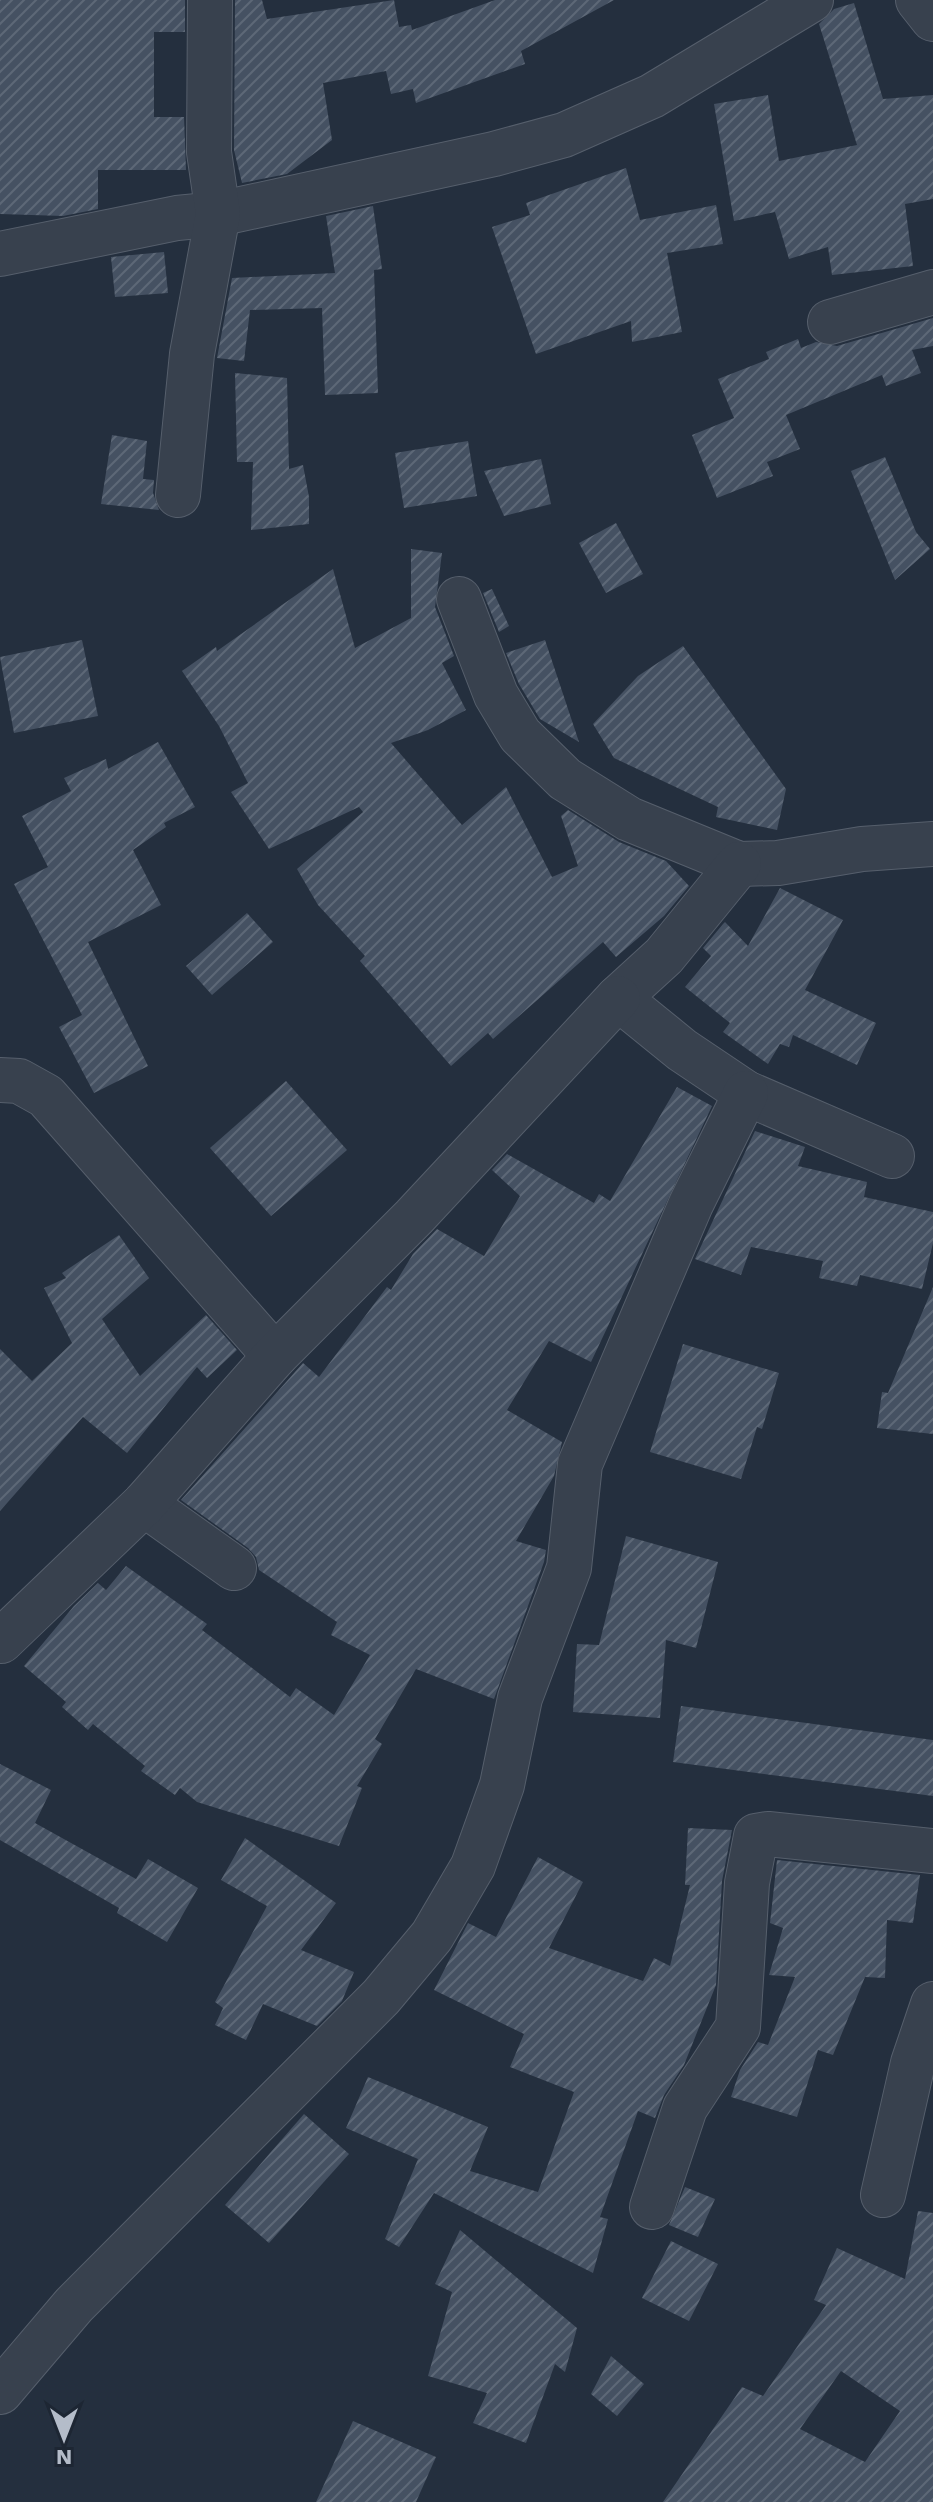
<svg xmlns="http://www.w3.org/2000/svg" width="933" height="2502" viewBox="0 0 933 2502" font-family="'Work Sans',sans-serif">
<defs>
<pattern id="building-hatch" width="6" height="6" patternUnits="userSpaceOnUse" patternTransform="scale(2)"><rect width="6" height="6" fill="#455162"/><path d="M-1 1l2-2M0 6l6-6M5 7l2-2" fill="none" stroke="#5d6877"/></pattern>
</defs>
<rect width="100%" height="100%" fill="#242f3e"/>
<g fill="url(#building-hatch)" fill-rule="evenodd">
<polygon points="0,0 185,0 185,32 154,32 154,117 184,117 186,170 98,170 98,209 63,216 0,214"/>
<polygon points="235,0 262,0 267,19 394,0 399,27 411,25 412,30 495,0 614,0 521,51 525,64 416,103 413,89 391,94 386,71 323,83 332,140 287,174 242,183 234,150"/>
<polygon points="854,3 883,99 933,95 933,199 905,204 913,266 832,275 828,247 789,259 775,212 734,221 714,104 768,95 779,161 857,145 819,24 834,9"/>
<polygon points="626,168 640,220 716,205 723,244 667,253 682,332 632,342 631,321 536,354 492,227 530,215 526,203"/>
<polygon points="373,206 382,269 374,270 378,393 325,395 322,308 250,310 244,361 217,358 232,278 335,273 326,216"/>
<polygon points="164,252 168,293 115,297 111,257"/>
<polygon points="933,318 933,346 912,350 921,373 886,386 882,375 786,415 800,449 767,462 773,476 717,498 692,435 734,418 718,379 769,359 766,352 798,339 801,348 816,342 837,346"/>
<polygon points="235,373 287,378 289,469 303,465 309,497 309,524 251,530 253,462 237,462"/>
<polygon points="112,435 147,441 143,479 154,480 153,493 159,510 101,504"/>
<polygon points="468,441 477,496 404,508 395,453"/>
<polygon points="885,457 916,532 930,549 895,580 851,471"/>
<polygon points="541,459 551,504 504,516 484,471"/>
<polygon points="616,523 643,574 606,593 579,543"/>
<polygon points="411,549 442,553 435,607 454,656 442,663 466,710 428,730 391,743 462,825 506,787 552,877 578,866 561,816 568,810 619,842 666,861 689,886 664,916 616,957 603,942 493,1039 488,1033 451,1066 360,961 365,956 318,905 297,869 363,812 359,807 269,849 231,792 248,783 219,726 182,671 216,647 217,651 333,569 355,648 411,618"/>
<polygon points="492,589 509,626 499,632 483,593"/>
<polygon points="82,640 98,716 14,733 0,657"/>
<polygon points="545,640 579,742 540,719 519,684 506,653"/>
<polygon points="683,646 786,789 777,830 716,817 718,807 614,758 593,724 638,676"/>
<polygon points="158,742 195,807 164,823 166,827 133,850 161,905 88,942 148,1066 94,1093 59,1027 82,1015 14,884 48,867 22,816 71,791 64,778 106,759 108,769"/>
<polygon points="780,888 843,920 805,990 876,1023 857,1065 793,1035 789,1047 780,1044 768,1064 723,1032 730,1023 685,987 711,956 703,948 723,924 725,922 748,946"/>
<polygon points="247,913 273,942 212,995 186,966"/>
<polygon points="286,1081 347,1150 271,1216 210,1148"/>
<polygon points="677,1087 712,1106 591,1362 549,1341 507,1410 562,1442 554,1476 516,1541 546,1550 544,1562 494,1699 416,1669 375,1739 382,1744 357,1786 362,1788 339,1846 197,1802 180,1788 175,1795 141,1771 145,1766 93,1724 88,1730 62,1707 66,1702 24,1666 74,1606 98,1583 106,1590 126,1566 207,1624 202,1630 290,1697 296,1688 334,1715 370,1655 331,1635 337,1622 259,1570 256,1557 248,1548 181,1500 303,1363 319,1377 387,1287 391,1290 413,1254 437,1229 484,1256 520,1196 492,1170 507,1154 594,1203 599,1194 610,1201"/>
<polygon points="755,1131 805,1147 798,1166 867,1182 864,1197 933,1212 933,1243 922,1289 860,1275 857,1286 819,1278 823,1261 751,1247 741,1275 695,1259"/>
<polygon points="119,1235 149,1278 102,1319 140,1376 206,1315 237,1350 207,1378 197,1367 127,1453 83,1417 0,1511 0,1349 32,1381 72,1343 44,1288 66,1278 62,1273"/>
<polygon points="933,1287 933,1434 877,1428 882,1392 888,1393"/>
<polygon points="683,1344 779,1373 762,1429 757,1427 741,1479 650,1452"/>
<polygon points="626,1536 718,1562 696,1648 666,1640 660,1718 573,1712 577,1644 599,1645"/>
<polygon points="681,1706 933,1740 933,1796 673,1762"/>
<polygon points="0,1764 51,1790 35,1823 136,1879 148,1859 198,1888 167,1942 117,1913 119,1908 0,1840"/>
<polygon points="688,1828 732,1830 722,1881 716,1985 684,2065 664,2095 655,2118 638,2111 600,2217 608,2219 593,2273 434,2193 399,2247 385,2239 418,2159 346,2128 368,2077 488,2127 470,2171 538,2192 574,2092 510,2067 524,2034 434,1990 468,1923 496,1937 538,1857 583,1882 549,1948 643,1981 654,1958 670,1966 690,1885 685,1885"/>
<polygon points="245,1838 336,1903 301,1950 354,1972 342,2001 317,2026 263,2004 246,2040 215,2025 223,2008 215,2002 267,1906 221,1880"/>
<polygon points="777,1860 920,1875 913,1923 887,1920 885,1978 865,1977 833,2055 818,2050 797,2117 731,2097 740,2070 758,2042 768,2045 795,1977 769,1975 783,1928 770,1923"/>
<polygon points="304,2114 349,2154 269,2243 225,2205"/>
<polygon points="685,2187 715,2199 698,2237 669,2225"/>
<path d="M918,2211L933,2213V2502H663L742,2387L763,2396L826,2305L814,2300L837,2248L905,2279ZM841,2371L900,2411L865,2462L800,2429Z"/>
<polygon points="460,2230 577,2328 565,2372 555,2364 526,2443 473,2423 487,2393 428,2376 452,2292 435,2284"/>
<polygon points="671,2241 718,2264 689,2321 642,2298"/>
<polygon points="611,2356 644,2384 617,2416 591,2394"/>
<polygon points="353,2421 436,2457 416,2502 316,2502"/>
</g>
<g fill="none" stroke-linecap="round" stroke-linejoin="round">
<g stroke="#565f6c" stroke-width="46">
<g id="minor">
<polyline points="918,0 933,19"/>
<polyline points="0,254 177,218 218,214 494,154 564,135 652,96 811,0"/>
<polyline points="830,322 933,292"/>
<polyline points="178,495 192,354 218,214 209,152 210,0"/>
<polyline points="459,599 496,695 520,735 565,779 629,819 739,864 778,863 862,849 933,844"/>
<polyline points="739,864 664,956 618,998 682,1050 746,1093 892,1156"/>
<polyline points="0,1080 19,1081 46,1096 275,1356"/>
<polyline points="144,1504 234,1568"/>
<polyline points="1,1641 144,1504 275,1356 414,1217 618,998"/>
<polyline points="883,2195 913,2063 933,2004"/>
<polyline points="652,2207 685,2108 738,2027 747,1883 756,1836 768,1834 933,1851"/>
<polyline points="0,2392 74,2305 381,1997 432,1936 473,1866 502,1785 520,1698 569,1568 580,1464 691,1204 746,1093"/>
</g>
</g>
<use href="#minor" stroke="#38414e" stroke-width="44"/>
</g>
<g transform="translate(64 2438) rotate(180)" stroke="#1d2633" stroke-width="6" paint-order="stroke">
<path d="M0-6L14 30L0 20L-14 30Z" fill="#b4bcc9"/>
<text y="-12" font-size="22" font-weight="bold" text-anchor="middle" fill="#b4bcc9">N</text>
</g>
</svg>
